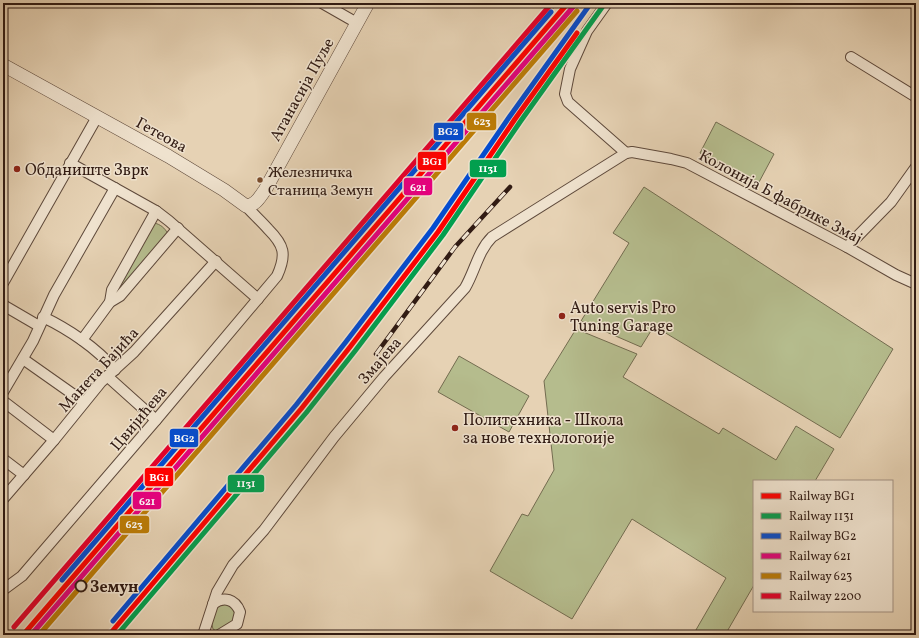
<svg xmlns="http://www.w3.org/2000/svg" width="919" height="638" viewBox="0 0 919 638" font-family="Vollkorn,serif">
<rect width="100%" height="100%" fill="#e6d2b4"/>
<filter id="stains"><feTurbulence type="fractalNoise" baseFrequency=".005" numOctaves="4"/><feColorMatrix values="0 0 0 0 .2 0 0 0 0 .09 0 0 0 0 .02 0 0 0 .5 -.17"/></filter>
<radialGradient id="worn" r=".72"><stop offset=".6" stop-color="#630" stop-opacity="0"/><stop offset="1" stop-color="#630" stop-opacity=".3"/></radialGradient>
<g fill="#b5bc8d" stroke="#736c50">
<polygon points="716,122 774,154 758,184 700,153"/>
<polygon points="644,187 893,349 840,438 654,326 641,347 581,321 629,243 613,233"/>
<path d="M154,223C160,224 165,228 168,234L119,290L117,289Z"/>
<polygon points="576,329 637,354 623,377 719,434 723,428 776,460 796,426 834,449 815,481 754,481 754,585 725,635 693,635 726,578 632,519 572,619 490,571 522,514 528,516 554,470 544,381"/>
<polygon points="459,356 529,396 509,432 438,392"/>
<polygon points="229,603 236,611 233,624 218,632 213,629 211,621 216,606"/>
</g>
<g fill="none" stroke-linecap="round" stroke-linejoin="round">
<g stroke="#5e493b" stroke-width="12">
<g id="minor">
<polyline points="322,3 357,23"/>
<polyline points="607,3 587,31 570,69 565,94 568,102 626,153"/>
<polyline points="851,57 916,97"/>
<polyline points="70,163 156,211 169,221 258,299"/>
<polyline points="847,247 891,202 916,167"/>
<polyline points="3,283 97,117"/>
<polyline points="110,302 112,290 156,211"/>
<polyline points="3,305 39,326"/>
<path d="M43,317C68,329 97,348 115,370"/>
<polyline points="82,340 110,302 120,296 178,228"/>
<polyline points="23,359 84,402"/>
<polyline points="107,376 156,420"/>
<polyline points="3,392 33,341 54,295 115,188"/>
<polyline points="3,401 54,440"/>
<polyline points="3,459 24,475"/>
<polyline points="3,499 54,440 101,382 134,352 216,261"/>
<path d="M3,590L22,576L156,420L277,276C287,254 284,245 268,229C261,221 253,214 246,206"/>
<path d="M213,604C224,596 235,599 240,612L237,624L219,635"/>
<path d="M203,635L217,592L233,565L264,530L334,437L384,377L465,288C475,271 478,251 492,237L626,153L632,152L671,159L687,163L847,247L896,275L916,284"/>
</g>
</g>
<g stroke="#5e493b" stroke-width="14">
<path id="tertiary" d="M3,65L168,156L224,190L246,206C256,205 259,198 265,190L368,3"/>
</g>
<use href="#minor" stroke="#efe2ce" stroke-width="10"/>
<use href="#tertiary" stroke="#efe2ce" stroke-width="13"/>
<g stroke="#311b13" stroke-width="4.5">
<g id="rail">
<polyline points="400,182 468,105 555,3"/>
<polyline points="376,354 455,247 510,187"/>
</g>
</g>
<use href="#rail" stroke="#efe2ce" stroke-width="3" stroke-dasharray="9" stroke-linecap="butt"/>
<g stroke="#efe2ce" stroke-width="8">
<g id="rail-1">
<polyline points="23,635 568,3"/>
<polyline points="109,635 301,409 350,347 438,232 515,119 577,33"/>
</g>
</g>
<g stroke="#efe2ce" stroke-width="8">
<polyline id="rail-2" points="117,635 306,413 355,351 443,235 520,122 603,6"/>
</g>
<g stroke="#efe2ce" stroke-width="8">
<g id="rail-3">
<polyline points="62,580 551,12"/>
<polyline points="113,621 296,405 345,343 433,228 510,116 591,3"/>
</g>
</g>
<g stroke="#efe2ce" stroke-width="8">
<polyline id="rail-4" points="31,635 573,7"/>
</g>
<g stroke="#efe2ce" stroke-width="8">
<polyline id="rail-5" points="39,635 577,11"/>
</g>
<g stroke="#efe2ce" stroke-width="8">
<polyline id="rail-6" points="14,627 552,3"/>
</g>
<use href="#rail-1" stroke="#f00" stroke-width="5"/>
<use href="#rail-2" stroke="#029f4e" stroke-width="5"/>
<use href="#rail-3" stroke="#044cd0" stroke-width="5"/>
<use href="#rail-4" stroke="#e5007d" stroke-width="5"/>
<use href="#rail-5" stroke="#bc7c06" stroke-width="5"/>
<use href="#rail-6" stroke="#e4002b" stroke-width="5"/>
</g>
<g fill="#8f2418" stroke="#efe2ce" stroke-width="1.5">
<circle cx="17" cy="169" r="4"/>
<circle cx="562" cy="316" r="4"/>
<circle cx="455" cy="428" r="4"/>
</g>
<circle fill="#7a4b2a" stroke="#efe2ce" stroke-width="1.5" cx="260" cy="180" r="3.5"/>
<circle fill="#efe2ce" stroke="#311b13" stroke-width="2" cx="81" cy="586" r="5.5"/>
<g text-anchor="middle" stroke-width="3" stroke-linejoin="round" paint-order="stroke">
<g font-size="15" fill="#311b13" stroke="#efe2ce" text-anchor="start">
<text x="268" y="177">Железничка<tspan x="268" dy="18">Станица Земун</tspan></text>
</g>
<g font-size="16" fill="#311b13" stroke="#efe2ce">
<text transform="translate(301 89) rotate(-61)" y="6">Атанасија Пуље</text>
<text transform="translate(162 134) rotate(29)" y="6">Гетеова</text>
<text transform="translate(781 196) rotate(28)" y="6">Колонија Б фабрике Змај</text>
<text transform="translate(379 360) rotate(-49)" y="6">Змајева</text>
<text transform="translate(98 369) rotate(-47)" y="6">Манета Бајића</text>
<text transform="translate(138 418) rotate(-50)" y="6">Цвијићева</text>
</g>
<g font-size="16" fill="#311b13" stroke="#efe2ce" text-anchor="start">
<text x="25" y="175">Обданиште Зврк</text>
<text x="570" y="313">Auto servis Pro<tspan x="570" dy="18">Tuning Garage</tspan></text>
<text x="463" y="425">Политехника - Школа<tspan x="463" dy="18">за нове технологоије</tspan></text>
</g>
<g font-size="16" font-weight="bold" fill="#311b13" stroke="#efe2ce" text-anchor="start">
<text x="90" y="592">Земун</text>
</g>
</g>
<g stroke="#efe2ce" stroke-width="1.5">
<rect x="466" y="112" width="31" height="19" rx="4" fill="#bc7c06"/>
<rect x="433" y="122" width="31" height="19" rx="4" fill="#044cd0"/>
<rect x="417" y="151" width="30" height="20" rx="4" fill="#f00"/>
<rect x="469" y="159" width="38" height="19" rx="4" fill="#029f4e"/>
<rect x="403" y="177" width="30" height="19" rx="4" fill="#e5007d"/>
<rect x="169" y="428" width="30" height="20" rx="4" fill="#044cd0"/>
<rect x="144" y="467" width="30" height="20" rx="4" fill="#f00"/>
<rect x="227" y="474" width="38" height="19" rx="4" fill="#029f4e"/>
<rect x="132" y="491" width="30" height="19" rx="4" fill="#e5007d"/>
<rect x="119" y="515" width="31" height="19" rx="4" fill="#bc7c06"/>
</g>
<g font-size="11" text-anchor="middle" font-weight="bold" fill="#fff">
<text x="482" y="125">623</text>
<text x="448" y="135">BG2</text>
<text x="432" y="165">BG1</text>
<text x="488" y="172">1131</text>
<text x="418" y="191">621</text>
<text x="184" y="442">BG2</text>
<text x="159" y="481">BG1</text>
<text x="246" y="487">1131</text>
<text x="147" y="505">621</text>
<text x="134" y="528">623</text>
</g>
<rect width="919" height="638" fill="none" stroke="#e6d2b4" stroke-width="16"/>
<rect x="4" y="4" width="911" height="630" fill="none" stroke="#311b13" stroke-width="2"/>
<rect x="8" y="8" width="903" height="622" fill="none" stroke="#311b13"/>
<rect x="753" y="480" width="140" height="132" fill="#efe2ce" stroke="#a39283"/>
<rect x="761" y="493" width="20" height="6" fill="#ff0000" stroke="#a39283"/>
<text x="789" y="500" font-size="12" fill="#311b13">Railway BG1</text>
<rect x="761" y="513" width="20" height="6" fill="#029f4e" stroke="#a39283"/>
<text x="789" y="520" font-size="12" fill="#311b13">Railway 1131</text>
<rect x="761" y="533" width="20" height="6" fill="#044cd0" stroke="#a39283"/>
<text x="789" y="540" font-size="12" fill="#311b13">Railway BG2</text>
<rect x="761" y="553" width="20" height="6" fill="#e5007d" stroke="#a39283"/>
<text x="789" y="560" font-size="12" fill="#311b13">Railway 621</text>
<rect x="761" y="573" width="20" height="6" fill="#bc7c06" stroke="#a39283"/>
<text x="789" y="580" font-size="12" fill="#311b13">Railway 623</text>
<rect x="761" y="593" width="20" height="6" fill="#e4002b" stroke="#a39283"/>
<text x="789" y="600" font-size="12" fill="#311b13">Railway 2200</text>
<rect width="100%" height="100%" filter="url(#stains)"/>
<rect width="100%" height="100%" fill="url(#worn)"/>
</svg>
